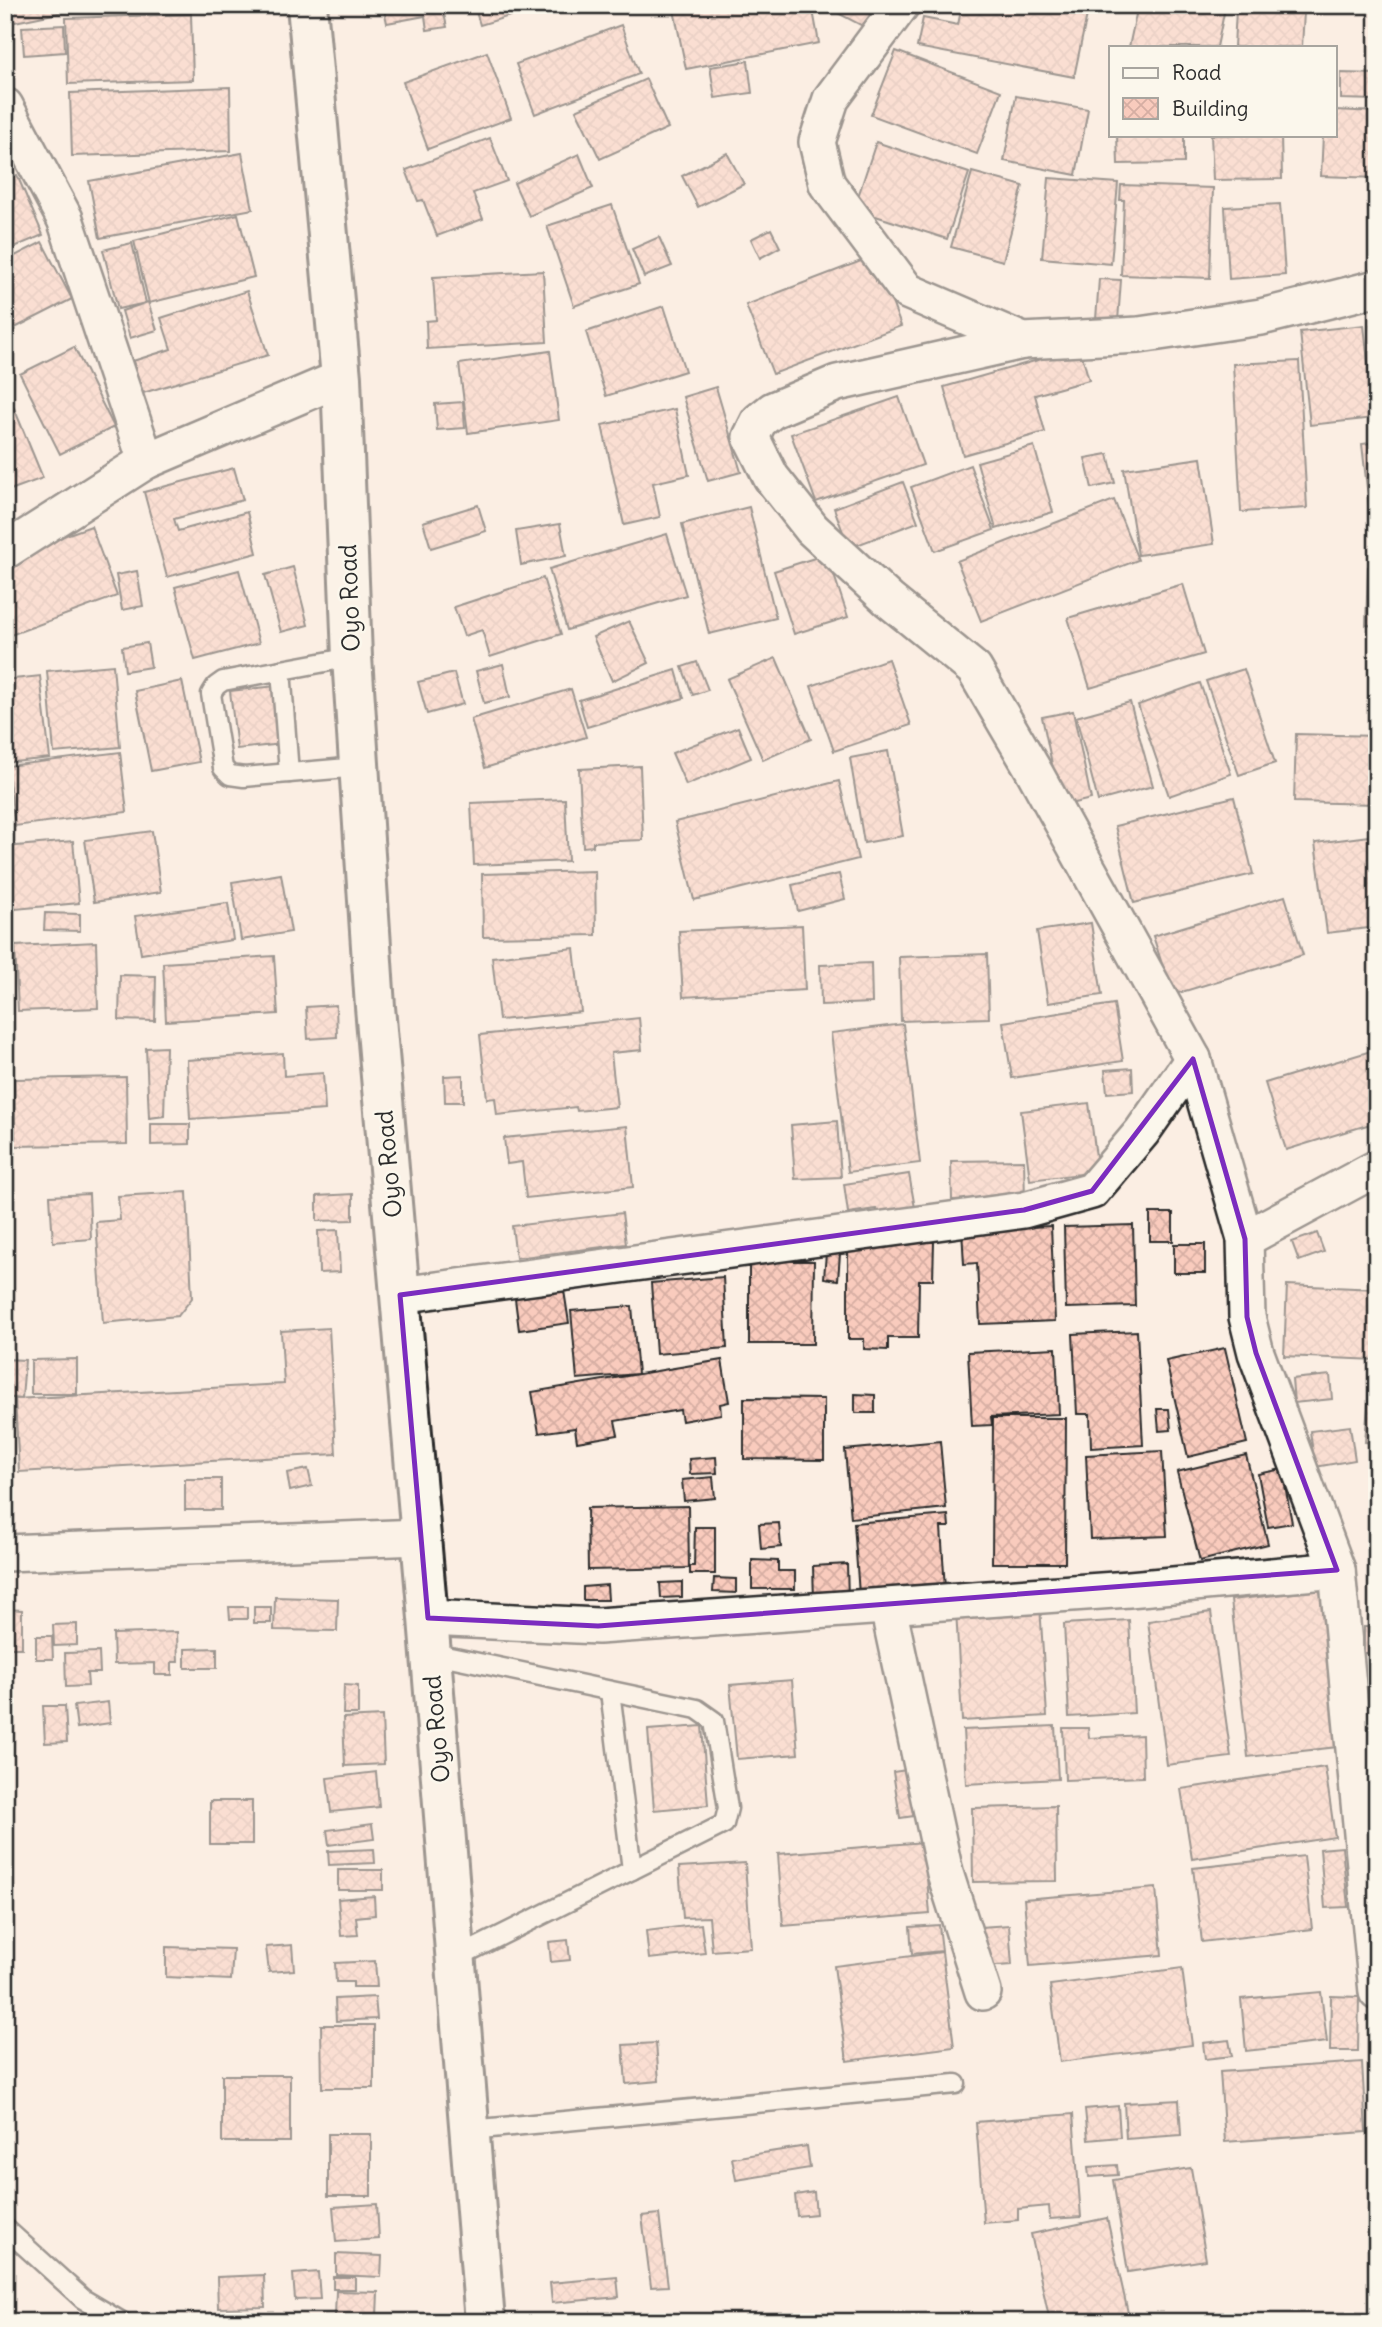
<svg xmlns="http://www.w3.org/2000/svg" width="1382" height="2327" viewBox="0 0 1382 2327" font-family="Delius,sans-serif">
<defs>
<pattern id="building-cross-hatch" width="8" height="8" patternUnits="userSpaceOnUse" patternTransform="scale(1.75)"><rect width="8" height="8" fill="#f9cbbd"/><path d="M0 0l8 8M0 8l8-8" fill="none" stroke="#d6aea3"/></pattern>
</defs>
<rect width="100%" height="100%" fill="#fbeee3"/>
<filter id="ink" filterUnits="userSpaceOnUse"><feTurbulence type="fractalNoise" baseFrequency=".0143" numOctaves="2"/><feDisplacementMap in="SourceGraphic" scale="14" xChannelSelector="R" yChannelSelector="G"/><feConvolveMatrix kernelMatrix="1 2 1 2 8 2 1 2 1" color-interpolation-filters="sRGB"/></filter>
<g filter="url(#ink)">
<g fill="url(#building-cross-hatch)" stroke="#2b2b2b" stroke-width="2">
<polygon points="5,5 67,5 68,11 5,24"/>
<polygon points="383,5 442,5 447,27 427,30 425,16 387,23"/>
<polygon points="474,5 546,5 480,25"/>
<polygon points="673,5 812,5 819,43 686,69"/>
<polygon points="830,5 890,5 876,33 828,8"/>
<polygon points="962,5 1089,5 1074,77 917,47 923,18 958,25"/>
<polygon points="1138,5 1213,5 1225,8 1217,47 1129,47"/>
<polygon points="1236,9 1304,12 1302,47 1234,47"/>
<polygon points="191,14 193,80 68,84 66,18"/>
<polygon points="64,25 65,52 24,55 22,27"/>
<polygon points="621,25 639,74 535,114 516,64"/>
<polygon points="896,51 1001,91 977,154 871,115"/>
<polygon points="487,52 511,118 428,149 403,82"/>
<polygon points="748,61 752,93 715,98 710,67"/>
<polygon points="1341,73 1377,74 1377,100 1341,99"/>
<polygon points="646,79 668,128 600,159 576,110"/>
<polygon points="230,87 231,151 72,156 70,93"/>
<polygon points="1016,96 1088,109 1076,175 1004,161"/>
<polygon points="1335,110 1377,112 1377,178 1321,176 1323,135 1335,135"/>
<polygon points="1117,135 1184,135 1184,163 1118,164"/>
<polygon points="1211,135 1281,135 1282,179 1213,180"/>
<polygon points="490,138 507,181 473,193 483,219 437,236 423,200 418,201 406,170"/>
<polygon points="876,142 969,173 947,239 854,209"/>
<polygon points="242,153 253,209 100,238 89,181"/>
<polygon points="727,153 744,184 698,207 682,176"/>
<polygon points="579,154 593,188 529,216 514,183"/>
<polygon points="972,172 1023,186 1003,261 951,247"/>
<polygon points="17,175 43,235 5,251 5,180"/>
<polygon points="1049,178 1118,183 1111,264 1042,258"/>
<polygon points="1121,185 1213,188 1210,278 1121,275 1124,200 1120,200"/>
<polygon points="1280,204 1285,275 1229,279 1225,207"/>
<polygon points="612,205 639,284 574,306 547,226"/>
<polygon points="238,214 254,277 149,303 134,241"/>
<polygon points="771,229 780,247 760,258 751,239"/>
<polygon points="659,237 672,266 644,277 632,249"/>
<polygon points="42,242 72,299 5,333 5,261"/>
<polygon points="132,243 146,303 118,309 103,250"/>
<polygon points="874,256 901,326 773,374 746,305"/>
<polygon points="543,271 547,342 427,349 426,321 436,320 433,277"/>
<polygon points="1099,279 1121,280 1118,321 1096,319"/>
<polygon points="247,291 268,355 143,393 133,361 171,349 161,318"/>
<polygon points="148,302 157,330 130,338 122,311"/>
<polygon points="664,306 685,371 606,396 586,332"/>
<polygon points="1377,324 1377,365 1371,325"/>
<polygon points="1364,325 1374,418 1310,425 1300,332"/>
<polygon points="74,347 114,427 60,454 20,374"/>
<polygon points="1080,348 1089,380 1035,395 1045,432 963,455 944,387"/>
<polygon points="550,351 559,420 468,433 459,364"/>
<polygon points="1299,361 1307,508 1241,512 1233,364"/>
<polygon points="716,387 741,472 708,481 683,397"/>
<polygon points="899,397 923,465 816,502 791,434"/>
<polygon points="463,402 465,428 437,430 435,404"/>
<polygon points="14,408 43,478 5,492 5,412"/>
<polygon points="675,409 689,475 653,483 660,517 624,525 602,425"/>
<polygon points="1377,442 1377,514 1370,515 1362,444"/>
<polygon points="1034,446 1053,512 996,529 977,462"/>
<polygon points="1108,454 1115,483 1092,488 1085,458"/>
<polygon points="1201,458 1214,544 1138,555 1124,469"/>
<polygon points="970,465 994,530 935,551 911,487"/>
<polygon points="234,468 243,500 174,519 178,531 247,512 257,553 167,577 144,492"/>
<polygon points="903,482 918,522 849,548 834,508"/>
<polygon points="1114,500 1138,560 981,621 957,561"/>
<polygon points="478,505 486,531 431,548 423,522"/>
<polygon points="749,507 776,618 709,634 682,524"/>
<polygon points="560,524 566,556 521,565 516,531"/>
<polygon points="91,526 117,596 5,637 5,557"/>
<polygon points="667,534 686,595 567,630 549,569"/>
<polygon points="827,554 848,617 794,634 774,571"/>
<polygon points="293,567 308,625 281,632 265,575"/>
<polygon points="1368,567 1377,567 1377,626 1366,625"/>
<polygon points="239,570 259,643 195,660 175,587"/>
<polygon points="137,571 143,606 122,610 116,575"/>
<polygon points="543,578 561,634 490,657 482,630 464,636 454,607"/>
<polygon points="1183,584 1204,654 1090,688 1068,618"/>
<polygon points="629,621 649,663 612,681 593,637"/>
<polygon points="147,643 151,667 125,671 122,647"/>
<polygon points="776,658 811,739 763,760 727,679"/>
<polygon points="888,659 911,725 834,751 811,686"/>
<polygon points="697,662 708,690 693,695 682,667"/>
<polygon points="503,664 510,697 484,703 476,671"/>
<polygon points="113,665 120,747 54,753 47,671"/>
<polygon points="1244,669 1275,763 1239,775 1206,681"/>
<polygon points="676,670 684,698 587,727 579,700"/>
<polygon points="454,673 463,704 427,714 418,682"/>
<polygon points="40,676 50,758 5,763 5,680"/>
<polygon points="182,681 199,762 151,771 135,691"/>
<polygon points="1200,683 1231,774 1169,796 1138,705"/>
<polygon points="276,686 282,744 237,749 230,691"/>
<polygon points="571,689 586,737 485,768 471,719"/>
<polygon points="1130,702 1153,786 1098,801 1076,717"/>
<polygon points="1073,711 1091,799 1061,806 1042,717"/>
<polygon points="738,727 751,758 686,785 672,753"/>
<polygon points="1296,734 1377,736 1376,804 1294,802"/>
<polygon points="888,751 903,836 864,843 850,758"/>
<polygon points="120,752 127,812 15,826 7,766"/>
<polygon points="640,766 643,840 593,842 593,846 583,847 579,769"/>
<polygon points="839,781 858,859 694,900 675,822"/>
<polygon points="1234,797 1253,874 1134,903 1115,826"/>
<polygon points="565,799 568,861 474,865 471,803"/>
<polygon points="152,831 161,892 94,902 85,840"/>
<polygon points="1377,835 1377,927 1327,933 1315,843"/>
<polygon points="73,841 79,903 5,910 5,847"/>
<polygon points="595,871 596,935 483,937 482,874"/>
<polygon points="281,874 291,932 241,940 232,882"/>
<polygon points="839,874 845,899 798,911 792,885"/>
<polygon points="1285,896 1303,955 1172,995 1153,936"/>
<polygon points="228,903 233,940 141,954 135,916"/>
<polygon points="45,913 80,914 80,931 44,930"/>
<polygon points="1091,923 1102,995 1048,1003 1037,931"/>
<polygon points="802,925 805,990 683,997 679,931"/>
<polygon points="96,942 98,1008 18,1011 15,946"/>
<polygon points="574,948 581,1012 499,1020 492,957"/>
<polygon points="987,954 989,1018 901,1021 899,957"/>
<polygon points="274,956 278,1014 166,1021 163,963"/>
<polygon points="871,963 872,1003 821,1005 820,965"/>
<polygon points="120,975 156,976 155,1021 119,1020"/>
<polygon points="1114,1004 1123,1061 1012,1078 1003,1022"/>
<polygon points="336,1005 337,1037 308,1039 306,1007"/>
<polygon points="639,1018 642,1050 611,1053 617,1107 577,1111 576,1107 497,1115 495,1098 487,1099 480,1035"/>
<polygon points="903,1024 920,1163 848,1172 831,1033"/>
<polygon points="166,1047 164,1116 149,1118 146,1048"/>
<polygon points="1371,1051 1377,1072 1377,1122 1286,1150 1265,1083"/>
<polygon points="283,1053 284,1076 323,1073 325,1110 190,1119 187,1060"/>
<polygon points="1132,1068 1133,1091 1107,1093 1105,1070"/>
<polygon points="463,1075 463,1102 445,1102 444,1076"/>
<polygon points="126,1077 127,1144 15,1146 14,1079"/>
<polygon points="1089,1103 1098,1172 1030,1180 1021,1111"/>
<polygon points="837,1121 841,1177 795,1179 791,1125"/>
<polygon points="151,1124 190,1124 190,1144 151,1145"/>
<polygon points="627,1126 633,1187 526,1198 522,1162 507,1164 504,1138"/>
<polygon points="1024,1160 1025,1199 952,1200 951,1161"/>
<polygon points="909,1174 915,1208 876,1214 876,1209 848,1213 844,1184"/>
<polygon points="187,1192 192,1298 178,1316 103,1323 96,1222 120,1220 118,1196"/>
<polygon points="89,1194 91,1239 53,1242 50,1196"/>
<polygon points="353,1194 353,1220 317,1221 317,1196"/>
<polygon points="622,1213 626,1244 516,1258 512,1226"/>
<rect x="1150" y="1213" width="23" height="28"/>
<polygon points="1133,1225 1135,1306 1066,1308 1064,1227"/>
<polygon points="1051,1226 1055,1321 980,1324 977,1263 964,1264 962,1230"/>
<polygon points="338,1230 340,1272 319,1273 318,1231"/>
<polygon points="1317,1233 1324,1252 1299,1261 1292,1242"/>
<polygon points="848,1242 934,1242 933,1280 919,1280 918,1338 888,1338 888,1350 864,1349 864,1339 848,1339"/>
<rect x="1174" y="1244" width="31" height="29"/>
<polygon points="826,1253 840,1254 838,1280 824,1278"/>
<polygon points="749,1261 814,1261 813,1344 749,1344"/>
<polygon points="723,1277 727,1348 656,1354 651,1283"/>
<polygon points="563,1284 569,1323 519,1330 514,1291"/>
<polygon points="1287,1285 1377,1289 1377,1360 1284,1356"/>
<polygon points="632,1306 638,1374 577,1379 571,1311"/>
<polygon points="329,1328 336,1454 19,1472 15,1399 284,1384 281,1331"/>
<polygon points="1137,1331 1143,1445 1091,1448 1090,1414 1077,1414 1073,1334"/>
<polygon points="1056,1348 1059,1414 991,1417 992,1425 972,1426 968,1352"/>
<polygon points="1225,1348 1247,1443 1188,1457 1166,1361"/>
<polygon points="5,1359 25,1360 22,1399 5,1397"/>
<polygon points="77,1359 77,1394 31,1394 31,1360"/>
<polygon points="722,1360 729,1402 720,1404 721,1414 682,1421 680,1410 615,1421 618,1435 577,1442 575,1428 539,1433 532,1392"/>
<polygon points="1330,1375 1332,1399 1294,1403 1292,1379"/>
<polygon points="1369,1392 1377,1393 1377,1443 1365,1442"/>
<polygon points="855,1394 875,1395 875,1413 855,1413"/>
<polygon points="744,1398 824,1399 824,1460 744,1459"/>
<polygon points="1157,1409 1169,1409 1171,1430 1159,1431"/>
<polygon points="993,1418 1066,1418 1065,1563 992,1563"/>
<polygon points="1350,1426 1355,1460 1315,1467 1310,1431"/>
<polygon points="940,1441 946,1508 851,1518 845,1450"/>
<polygon points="1162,1451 1167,1536 1090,1539 1086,1455"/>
<polygon points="1246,1455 1268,1544 1200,1561 1177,1472"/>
<polygon points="716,1457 717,1473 690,1474 689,1459"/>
<polygon points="308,1469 312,1486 290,1491 287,1473"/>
<polygon points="1282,1469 1292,1523 1268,1527 1258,1474"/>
<polygon points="713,1477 715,1498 684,1501 682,1480"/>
<rect x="185" y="1479" width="36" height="31"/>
<polygon points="688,1506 689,1568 588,1570 587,1508"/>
<polygon points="948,1515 949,1527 941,1527 945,1589 859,1595 854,1523"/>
<polygon points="779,1523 781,1547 761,1549 759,1524"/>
<polygon points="695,1527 715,1527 715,1574 690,1574 690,1566 694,1566"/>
<polygon points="752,1560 778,1561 778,1571 795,1571 795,1589 752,1589"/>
<polygon points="847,1564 848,1599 814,1600 813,1566"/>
<polygon points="714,1578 736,1579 736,1593 713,1592"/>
<polygon points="682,1582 682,1597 661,1598 660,1583"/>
<polygon points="607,1585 608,1600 583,1600 583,1587"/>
<polygon points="1321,1590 1337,1747 1248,1757 1231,1600"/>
<polygon points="275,1597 338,1599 337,1631 274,1630"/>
<polygon points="1040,1605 1047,1716 962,1721 956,1609"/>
<polygon points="229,1607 247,1607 247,1619 230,1619"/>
<rect x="254" y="1607" width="17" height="16"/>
<polygon points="5,1609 22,1610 22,1648 11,1648 11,1643 5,1643"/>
<polygon points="1211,1612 1231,1757 1167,1765 1148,1621"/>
<polygon points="1129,1620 1134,1713 1069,1717 1064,1624"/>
<polygon points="77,1624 77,1645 54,1646 53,1625"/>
<rect x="1364" y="1627" width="13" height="26"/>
<polygon points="177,1632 178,1662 172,1662 172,1675 155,1675 155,1663 114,1664 113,1634"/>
<polygon points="36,1636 52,1636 53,1659 36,1659"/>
<polygon points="217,1648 217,1668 185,1668 185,1649"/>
<polygon points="99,1652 100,1673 87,1673 88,1686 66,1687 65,1653"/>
<polygon points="792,1680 798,1754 737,1759 730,1685"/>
<polygon points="344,1685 358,1686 358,1714 343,1714"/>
<polygon points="108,1702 110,1723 77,1728 74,1706"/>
<polygon points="43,1706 65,1706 67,1742 45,1743"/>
<polygon points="382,1716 384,1764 345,1766 343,1718"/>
<polygon points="702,1726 708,1805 654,1810 648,1730"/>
<polygon points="1055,1726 1058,1779 966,1784 963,1730"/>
<polygon points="1063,1728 1088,1728 1089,1738 1142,1735 1143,1777 1065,1780"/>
<polygon points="1325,1767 1335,1837 1192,1859 1181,1789"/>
<polygon points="913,1769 921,1815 900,1818 893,1772"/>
<polygon points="376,1772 379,1807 331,1812 327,1778"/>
<rect x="210" y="1801" width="42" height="43"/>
<polygon points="1056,1806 1057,1881 973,1882 972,1808"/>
<polygon points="372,1824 374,1839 329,1845 327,1830"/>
<polygon points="924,1842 930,1914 783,1926 778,1854"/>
<polygon points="1342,1847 1348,1907 1325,1908 1320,1849"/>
<polygon points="374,1849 375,1863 329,1865 328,1851"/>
<polygon points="1304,1856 1312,1929 1202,1942 1193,1868"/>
<polygon points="745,1863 751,1948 712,1951 709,1917 683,1918 679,1867"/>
<rect x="338" y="1870" width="45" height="20"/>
<polygon points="1156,1888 1162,1955 1030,1966 1024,1899"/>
<polygon points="374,1896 375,1915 356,1917 358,1935 341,1936 338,1899"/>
<polygon points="701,1924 705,1953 649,1959 646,1931"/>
<polygon points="939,1925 942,1951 912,1954 910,1927"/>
<polygon points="1009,1925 1012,1965 982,1967 980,1927"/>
<polygon points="568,1940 570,1960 551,1962 549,1942"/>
<polygon points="292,1945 294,1970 269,1972 266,1947"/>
<polygon points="166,1947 233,1949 231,1980 166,1977"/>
<polygon points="942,1952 954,2047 847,2061 834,1966"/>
<polygon points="375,1961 377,1987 353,1987 353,1982 336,1982 335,1963"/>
<polygon points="1182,1968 1192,2045 1060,2062 1050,1985"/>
<polygon points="1321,1992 1327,2042 1246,2051 1241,1999"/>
<polygon points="1331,1996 1359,1997 1358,2051 1330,2051"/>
<polygon points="375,1997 377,2019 336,2021 335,1999"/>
<polygon points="321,2025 374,2025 374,2088 322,2088"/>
<polygon points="1229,2040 1232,2056 1205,2059 1203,2043"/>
<polygon points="656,2043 659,2081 626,2084 623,2045"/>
<polygon points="1362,2062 1366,2132 1225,2142 1220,2072"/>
<rect x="222" y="2075" width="68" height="67"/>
<polygon points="1179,2100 1181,2135 1126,2139 1124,2103"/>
<polygon points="1118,2106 1120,2137 1088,2140 1085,2109"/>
<polygon points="1073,2114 1081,2217 1050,2219 1049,2206 1018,2209 1018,2220 984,2223 976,2122"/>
<rect x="328" y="2134" width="43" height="62"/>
<polygon points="807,2146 810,2168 736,2180 732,2158"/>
<polygon points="1117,2165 1118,2175 1089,2177 1088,2167"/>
<polygon points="1191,2168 1206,2260 1128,2272 1113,2180"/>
<polygon points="814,2192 816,2214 797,2216 795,2195"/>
<polygon points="377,2204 379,2239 336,2242 333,2207"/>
<polygon points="659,2214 668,2286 651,2287 642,2216"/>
<polygon points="1107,2218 1130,2322 1050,2322 1031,2234"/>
<polygon points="336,2254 382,2256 381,2277 336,2275"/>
<polygon points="318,2272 320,2299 295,2300 293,2274"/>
<polygon points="264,2275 265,2307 218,2308 217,2277"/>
<rect x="333" y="2277" width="22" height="12"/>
<polygon points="617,2277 619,2297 552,2303 550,2283"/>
<polygon points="336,2291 378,2292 377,2317 335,2316"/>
</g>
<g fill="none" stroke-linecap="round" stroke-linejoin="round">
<g stroke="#2b2b2b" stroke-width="23">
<g id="service">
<polyline points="352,657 223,681 216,686 211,694 223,768 230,775 244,777 359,767"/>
<polyline points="281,670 289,773"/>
<polyline points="431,1653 697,1709 714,1721 728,1808 724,1824 456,1958"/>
<polyline points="610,1691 632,1870"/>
<polyline points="470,2130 956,2084"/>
<polyline points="5,2228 83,2299 122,2322"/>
</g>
</g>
<g stroke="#2b2b2b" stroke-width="40">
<g id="minor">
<polyline points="901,5 831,99 817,142 827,184 907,291 1023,341 1139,335 1261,317 1377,288"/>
<polyline points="5,106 65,219 146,461"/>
<polyline points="1023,341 837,383 773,410 759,421 751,437 771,477 812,529 889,600 974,669 1031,766 1193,1059 1245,1239 1247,1317 1256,1353 1337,1570 1377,1992"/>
<polyline points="5,551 146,461 341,378"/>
<polyline points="1245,1239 1377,1168"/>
<polyline points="400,1295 1024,1210 1092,1191 1142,1132 1193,1059"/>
<polyline points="5,1553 420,1537"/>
<polyline points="888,1607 945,1873 983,1992"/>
<polyline points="428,1618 598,1626 1129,1589 1337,1570"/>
</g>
</g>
<g stroke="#2b2b2b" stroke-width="44">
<polyline id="trunk" points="307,5 341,378 352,657 375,1007 428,1618 485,2322"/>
</g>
<use href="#service" stroke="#fbf7ec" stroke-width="18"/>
<use href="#minor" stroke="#fbf7ec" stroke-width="35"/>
<use href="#trunk" stroke="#fbf7ec" stroke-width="38"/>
</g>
</g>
<path d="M0 0H1382V2327H0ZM1193,1059L1245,1239L1247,1317L1256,1353L1337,1570L598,1626L428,1618L400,1295L1024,1210L1092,1191Z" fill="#fbeee3" fill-opacity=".55" fill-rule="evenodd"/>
<path fill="none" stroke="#7b2cbf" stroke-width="5" stroke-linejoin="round" d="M1193,1059L1245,1239L1247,1317L1256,1353L1337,1570L598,1626L428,1618L400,1295L1024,1210L1092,1191Z"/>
<g text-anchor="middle" stroke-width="5" stroke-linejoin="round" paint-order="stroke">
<g font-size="24" fill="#2b2b2b" stroke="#fbf7ec">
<text transform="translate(350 598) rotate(-92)" y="8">Oyo Road</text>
<text transform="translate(389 1164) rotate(-95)" y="8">Oyo Road</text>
<text transform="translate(437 1729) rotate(-95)" y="8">Oyo Road</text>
</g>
</g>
<rect width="1382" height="2327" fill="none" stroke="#fbf7ec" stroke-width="28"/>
<rect x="14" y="14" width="1354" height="2299" fill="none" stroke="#2b2b2b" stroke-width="2.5" filter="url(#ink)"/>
<rect x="1109" y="46" width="228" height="91" fill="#fbf7ec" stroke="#a8a59f" stroke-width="2"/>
<rect x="1123" y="68" width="35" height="10" fill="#fbf7ec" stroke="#a8a59f" stroke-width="2"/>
<text x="1172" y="80" font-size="21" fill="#2b2b2b">Road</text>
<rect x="1123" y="98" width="35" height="21" fill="url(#building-cross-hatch)" stroke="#a8a59f" stroke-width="2"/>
<text x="1172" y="116" font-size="21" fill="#2b2b2b">Building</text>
</svg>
